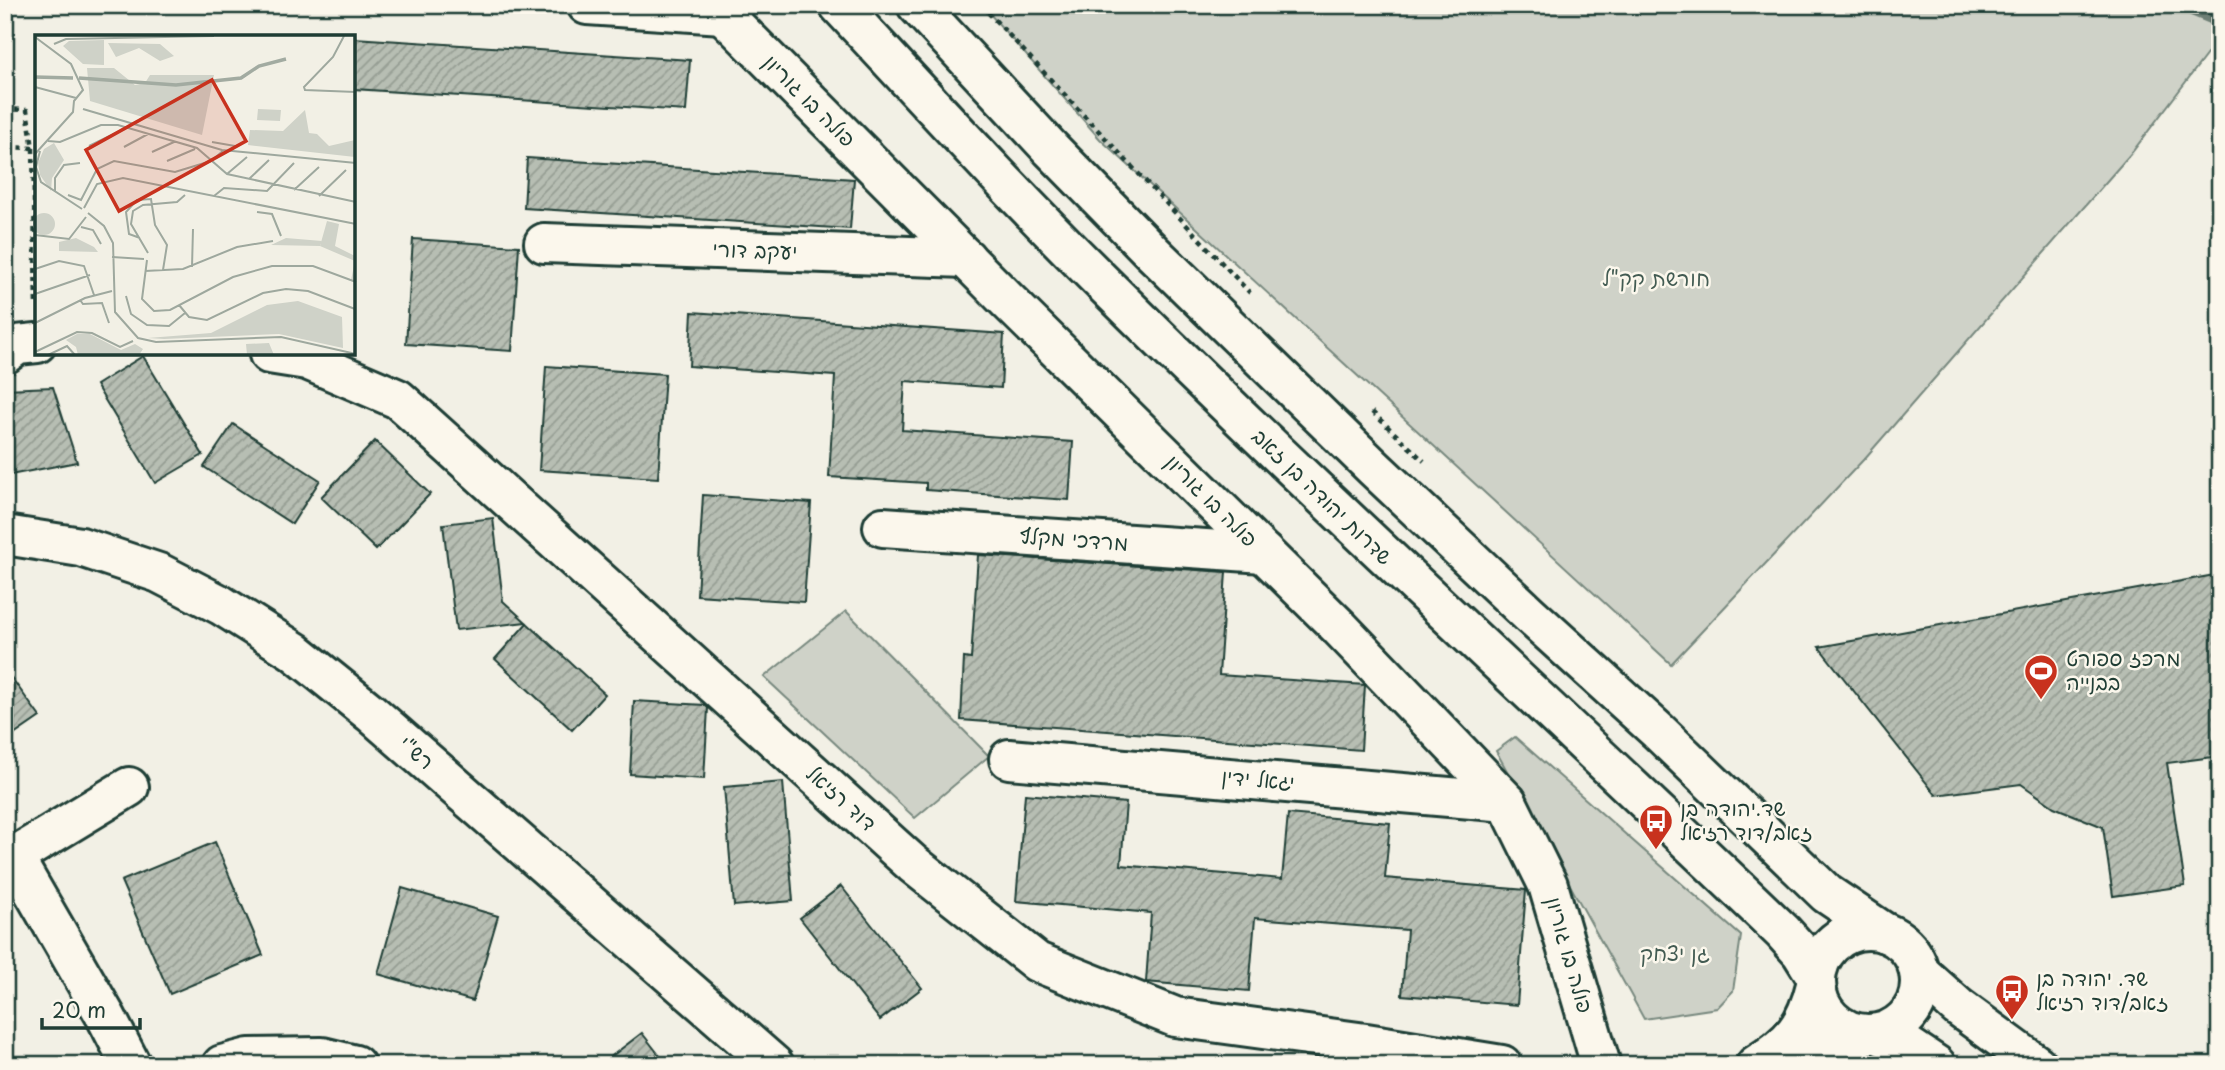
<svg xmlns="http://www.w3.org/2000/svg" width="2225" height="1070" viewBox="0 0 2225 1070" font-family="'Playpen Sans','Playpen Sans Hebrew',sans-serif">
<defs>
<pattern id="building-hatch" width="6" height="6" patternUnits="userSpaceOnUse" patternTransform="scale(1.75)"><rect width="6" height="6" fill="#b7beb3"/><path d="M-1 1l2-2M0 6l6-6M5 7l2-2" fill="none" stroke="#949c92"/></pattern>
</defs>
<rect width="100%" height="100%" fill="#f2f0e5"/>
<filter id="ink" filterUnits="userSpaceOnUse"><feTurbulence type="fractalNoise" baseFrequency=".0143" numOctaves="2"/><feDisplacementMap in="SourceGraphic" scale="14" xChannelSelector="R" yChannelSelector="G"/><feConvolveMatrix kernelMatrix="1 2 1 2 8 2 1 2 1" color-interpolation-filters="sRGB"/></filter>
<g filter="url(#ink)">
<g fill="#cfd2c8" stroke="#77887e" stroke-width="2">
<polygon points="982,5 2220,5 2220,37 2133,151 1865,458 1671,664 1100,139"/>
<polygon points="846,611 989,756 915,818 764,677"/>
<polygon points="1515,737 1741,936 1733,991 1717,1008 1644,1019 1496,751"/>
</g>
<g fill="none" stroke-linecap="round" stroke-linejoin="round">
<polyline stroke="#6e7f75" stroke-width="10" points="2177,5 2220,23"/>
</g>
<g fill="url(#building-hatch)" stroke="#1f3d34" stroke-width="2">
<polygon points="354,38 690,60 686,111 354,89"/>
<polygon points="527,158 854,179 850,229 524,208"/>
<polygon points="413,239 519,246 512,351 406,344"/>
<polygon points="692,312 1004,334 1001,388 905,381 902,430 1073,442 1069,500 926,490 926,483 829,477 835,376 689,366"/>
<polygon points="143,356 203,455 155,483 96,385"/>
<polygon points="546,366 665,374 658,478 539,470"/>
<polygon points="53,387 77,462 5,476 5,389"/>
<polygon points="233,424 320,480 292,524 204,467"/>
<polygon points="375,441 430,494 376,550 321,497"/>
<polygon points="703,495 811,503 804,602 697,595"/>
<polygon points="493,518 503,601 526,622 456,630 443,524"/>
<polygon points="978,555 1226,572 1219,675 1365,685 1361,750 961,720 964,658 971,659"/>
<polygon points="2220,574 2220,756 2167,763 2185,886 2113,896 2103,827 2054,807 2021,784 1936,795 1819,647"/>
<polygon points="527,623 605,694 572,730 495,659"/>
<polygon points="5,669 40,717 5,741"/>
<polygon points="634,701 705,705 708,708 704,779 630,774"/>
<polygon points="783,782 793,901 734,906 724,787"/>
<polygon points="1025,794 1126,803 1121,865 1282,879 1288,814 1390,823 1385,878 1526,890 1517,1005 1402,995 1407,930 1255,918 1249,991 1146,982 1151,913 1016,901"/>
<polygon points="215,842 263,955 170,994 121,881"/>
<polygon points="841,886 922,988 880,1020 800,918"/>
<polygon points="402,888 498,916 473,1001 378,974"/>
<polygon points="642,1033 667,1065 600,1065"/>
</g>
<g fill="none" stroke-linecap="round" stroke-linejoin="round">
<g stroke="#1f3d34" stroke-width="44">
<g id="minor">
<polyline points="587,5 723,14"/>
<polyline points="714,5 1009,302 1339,627 1507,802 1548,885 1601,1065"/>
<polyline points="544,243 966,258"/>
<polyline points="5,354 17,345 37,343"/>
<polyline points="269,354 307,360 398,399 913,864 1037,962 1175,1017 1366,1043 1502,1065"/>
<polyline points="883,527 1264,553"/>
<polyline points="5,535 81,547 159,573 221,605 294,651 371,713 774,1065"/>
<polyline points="1009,759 1507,802"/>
<polyline points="13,856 106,1017 131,1065"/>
<polyline points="5,862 129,787"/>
<polyline points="222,1065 249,1058 322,1057 355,1065"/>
<path d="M1756,1065C1792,1043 1806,1026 1816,985"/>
<polyline points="1777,1065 1868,1034"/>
</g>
</g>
<g stroke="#1f3d34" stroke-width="44">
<g id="major">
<path d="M839,5C930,103 1019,201 1114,294C1333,511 1561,718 1783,932L1801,952L1816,976"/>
<polyline points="917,5 1051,149 1152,252 1374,468 1529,614 1658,731 1827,894 1885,933"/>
<circle cx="1868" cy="982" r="52"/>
<polyline points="1919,972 1958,1007 2037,1065"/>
<polyline points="1877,1034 1909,1047 1936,1065"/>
</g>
</g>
<g stroke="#1f3d34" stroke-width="4.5" stroke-dasharray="5 5" stroke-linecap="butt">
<polyline points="981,5 1250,293"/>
<polyline points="5,109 27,110 33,148 5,147"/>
<polyline points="33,148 36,308"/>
<polyline points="1372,412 1424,461"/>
</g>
<use href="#minor" stroke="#fbf7ec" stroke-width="38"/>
<use href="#major" stroke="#fbf7ec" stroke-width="38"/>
</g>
</g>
<defs>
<g id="stadium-pin" transform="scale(1.75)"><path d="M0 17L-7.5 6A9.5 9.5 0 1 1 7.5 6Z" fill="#c8321e" stroke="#fbf7ec"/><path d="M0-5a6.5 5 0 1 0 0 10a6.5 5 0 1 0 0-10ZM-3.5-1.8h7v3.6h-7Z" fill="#fff"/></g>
<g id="bus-pin" transform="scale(1.75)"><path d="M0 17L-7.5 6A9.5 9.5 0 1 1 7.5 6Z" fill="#c8321e" stroke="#fbf7ec"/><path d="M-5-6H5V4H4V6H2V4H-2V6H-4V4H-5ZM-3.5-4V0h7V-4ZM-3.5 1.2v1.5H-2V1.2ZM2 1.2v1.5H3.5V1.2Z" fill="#fff"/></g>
</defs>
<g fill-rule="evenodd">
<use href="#stadium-pin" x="2041" y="671"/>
<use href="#bus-pin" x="1656" y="821"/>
<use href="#bus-pin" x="2012" y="991"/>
</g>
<g text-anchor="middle" stroke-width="5" stroke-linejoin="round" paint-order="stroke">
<g font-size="21" fill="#1f3d34" stroke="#fbf7ec">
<text transform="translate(809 101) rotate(45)" y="7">פולה בו גוריון</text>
<text transform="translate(755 251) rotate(2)" y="7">יעקב דורי</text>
<text transform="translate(1322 497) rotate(44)" y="7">שדרות יהודה בן זאב</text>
<text transform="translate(1211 501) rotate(45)" y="7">פולה בו גוריון</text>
<text transform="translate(1074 540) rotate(4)" y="7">מרדכי מקלף</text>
<text transform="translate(416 753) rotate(41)" y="7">רש"י</text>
<text transform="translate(1258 780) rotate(5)" y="7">יגאל ידין</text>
<text transform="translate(841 799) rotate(42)" y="7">דוד רזיאל</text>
<text transform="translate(1569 955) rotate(74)" y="7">פולה בו גוריון</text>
</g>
<g font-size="21" fill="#425b52" stroke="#fbf7ec">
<text x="1656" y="286">חורשת קק"ל</text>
<text x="1675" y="961">גן יצחק</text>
</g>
<g font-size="21" fill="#1f3d34" stroke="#fbf7ec" text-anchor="start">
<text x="2066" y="666">מרכז ספורט<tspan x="2066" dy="24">בבנייה</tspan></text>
<text x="1680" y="816">שד.יהודה בן<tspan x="1680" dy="24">זאב/דוד רזיאל</tspan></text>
<text x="2036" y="986">שד. יהודה בן<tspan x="2036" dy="24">זאב/דוד רזיאל</tspan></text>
</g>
</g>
<g transform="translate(35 35)">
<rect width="320" height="320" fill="#f2f0e5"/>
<path d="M73,8L125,9L139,21L125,26L104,13L81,22ZM19,108L29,125L17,143L16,156L5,140L3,128L9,114ZM-2 189a11 11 0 1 1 22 0a11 11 0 1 1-22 0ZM292,186L304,189L300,211L320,221V247L316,245L320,226L285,211ZM263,266L307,282L308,313L244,299L129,304L113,303L176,298L232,270ZM234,308L239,320H212L211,309Z" fill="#cfd2c8"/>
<path d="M69,5V30L48,29L28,11L34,6ZM52,33H79L100,50L110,48L115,40H179L167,100L55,66ZM223,74L246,75L245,86L222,85ZM270,75L274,98L282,99L294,111L320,105V122L213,110L215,95L248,96ZM41,203L59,212L63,217L24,216V207ZM251,203L287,206L285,211L236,210ZM42,299H55L86,315L100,309L108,314L104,320H43L41,312L31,305Z" fill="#cfd2c8"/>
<path fill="none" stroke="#a2aba1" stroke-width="3.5" d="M0,42L38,43M44,43L141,50L206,43L224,31L251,24"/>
<path fill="none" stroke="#9ea89e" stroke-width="2" d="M309,1L298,22L269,52L270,55L321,57M0,2L36,29L48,55L39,66L38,77L0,119M19,9L31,4L179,1M0,52L41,63M48,74L187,115L321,128M13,106L25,107L66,90H83L162,113L192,139L321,167M177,107L200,111M54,111L91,93M89,112L113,99M5,116L1,132L6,147L47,174M117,117L139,107M132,126L160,114M192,139L212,122M214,144L234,125M259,155L284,132M20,157V143L29,130L45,128M33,160L46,165L62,134L79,126L140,137L176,126L189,115M179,161L189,153L232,156L259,128M284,161L311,135M49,173L62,149L88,143L321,189M222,177L237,179L246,201M53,178L69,191L78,208L80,277L103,303L121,307L246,302L321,319M46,192L58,195L66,209M0,200L34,204L51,182M105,203L94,199L91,177L102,165L116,164L120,190L132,210L128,235M113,218L96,189L98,176L108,170L142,167L150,160M77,222L109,224M112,225L107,264L119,276L135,275L198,242L237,231H278L321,247M157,232L158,194M0,234L24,226L49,231L59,260M110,236L148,234L202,212L238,206M0,259L55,240M91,261L96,279L112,290L134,291L150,278M45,265L48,269L67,268L74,288M144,270L154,282L172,285L228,258L251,254L273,256L320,274M0,288L50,263L77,256M0,317L42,297L57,298L85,312L98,306M13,320L32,311L40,320"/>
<path fill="#c8321e" fill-opacity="0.15" stroke="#c8321e" stroke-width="3.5" d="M177,45L211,106L84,176L51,115Z"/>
<rect width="320" height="320" fill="none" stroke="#1f3d34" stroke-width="3.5"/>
</g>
<rect width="2225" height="1070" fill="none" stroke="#fbf7ec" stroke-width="28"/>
<rect x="14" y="14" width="2197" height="1042" fill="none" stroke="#1f3d34" stroke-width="2.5" filter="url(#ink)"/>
<path d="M42 1018v10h98v-10" fill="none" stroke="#1f3d34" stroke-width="3.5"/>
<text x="52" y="1018" font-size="21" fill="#1f3d34" stroke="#fbf7ec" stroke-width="5" paint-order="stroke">20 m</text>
</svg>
